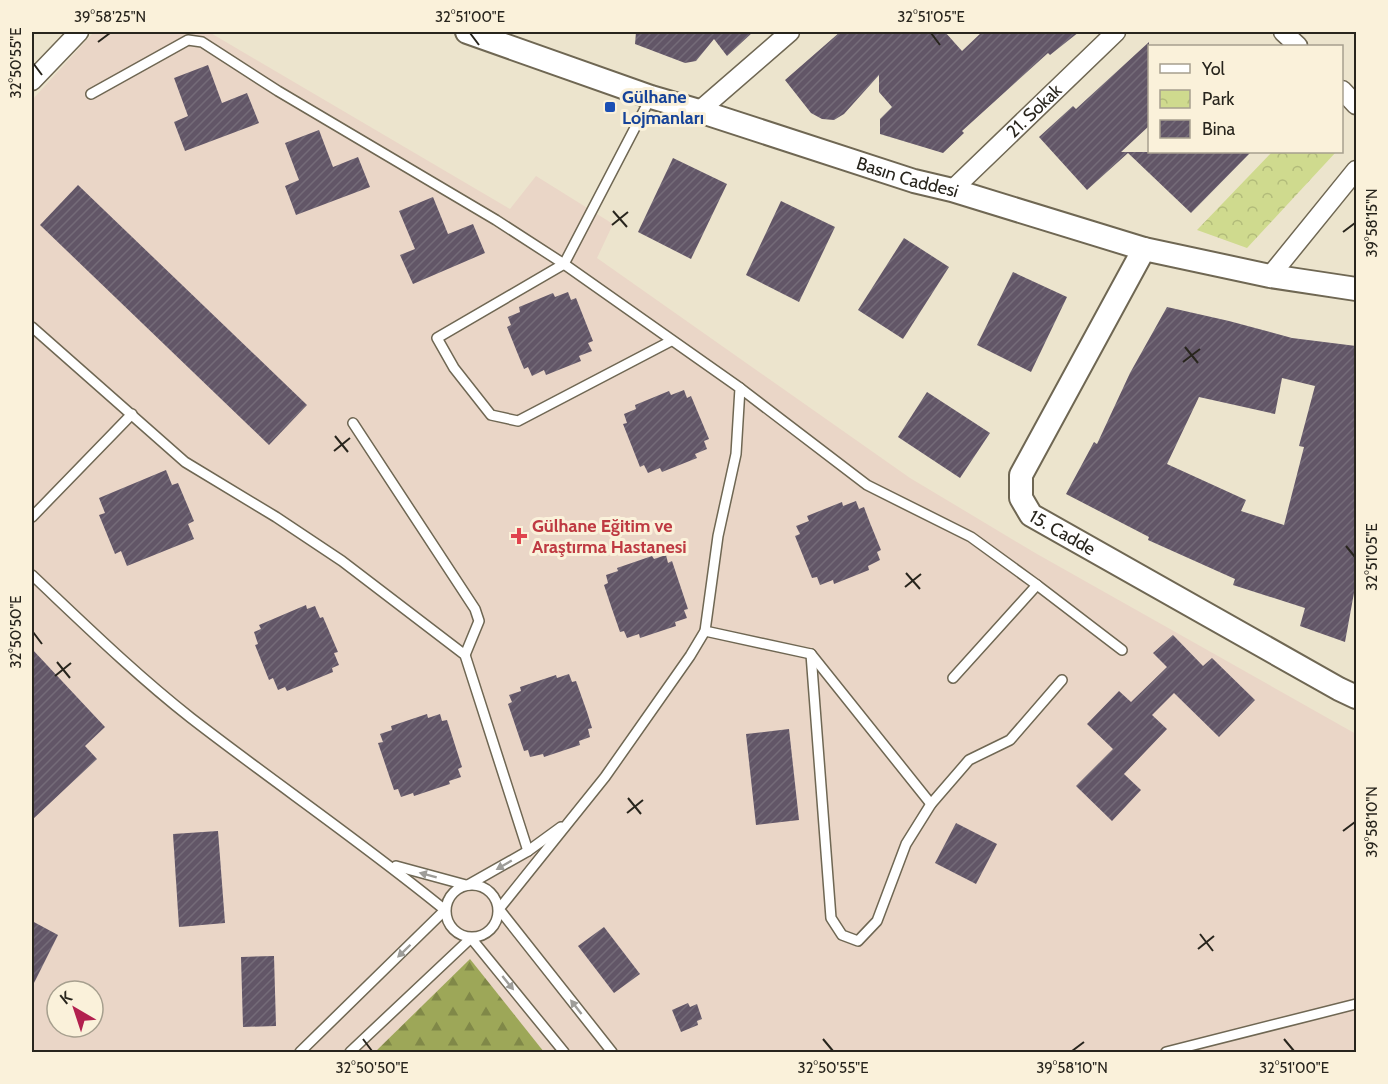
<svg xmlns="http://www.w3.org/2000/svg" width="1388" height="1084" viewBox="0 0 1388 1084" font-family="Cabin,sans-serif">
<defs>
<pattern id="forest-firs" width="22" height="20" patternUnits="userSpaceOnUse" patternTransform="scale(1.5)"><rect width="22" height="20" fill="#9da758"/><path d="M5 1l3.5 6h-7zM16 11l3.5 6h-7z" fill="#808848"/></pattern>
<pattern id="park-crowns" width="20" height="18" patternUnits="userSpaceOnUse" patternTransform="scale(1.5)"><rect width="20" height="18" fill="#cfda8e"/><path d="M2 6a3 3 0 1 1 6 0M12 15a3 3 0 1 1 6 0" fill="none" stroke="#b2bb7a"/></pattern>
<pattern id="building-hatch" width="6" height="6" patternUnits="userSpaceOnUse" patternTransform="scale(1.5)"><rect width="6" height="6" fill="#625667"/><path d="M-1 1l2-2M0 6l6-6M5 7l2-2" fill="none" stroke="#746b78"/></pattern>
</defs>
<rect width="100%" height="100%" fill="#ece4cd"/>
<path fill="#ead6c7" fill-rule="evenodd" d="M94,32H209L510,209L536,176L613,224L597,258L910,478L1037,554L1356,734V1052H32V100ZM57,991H93V1027H57Z"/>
<polygon fill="url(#forest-firs)" points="470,959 544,1052 375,1052"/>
<polygon fill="url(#park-crowns)" points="1272,152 1336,152 1247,248 1197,230"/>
<g fill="url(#building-hatch)" fill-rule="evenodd">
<polygon points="636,32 753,32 727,56 714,39 696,61 685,63 635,44"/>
<polygon points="840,32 945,32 962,51 982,32 1079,32 1050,55 1048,53 962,131 964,133 943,153 880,134 880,119 892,107 879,92 879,75 844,114 834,120 822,119 811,113 785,80"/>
<polygon points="1149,42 1149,126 1121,152 1251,152 1191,213 1128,153 1087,190 1039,137 1073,106 1076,109"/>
<polygon points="208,65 222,103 247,93 259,123 185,151 174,122 188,116 174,78"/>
<polygon points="319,130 333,167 358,157 370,187 296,215 285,186 299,180 285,143"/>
<polygon points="673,158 727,184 691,259 638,232"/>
<polygon points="78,185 307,405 269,445 40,225"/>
<polygon points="433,197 448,234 473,224 485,253 413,284 400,255 415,249 399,211"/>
<polygon points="781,201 835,227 799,302 746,275"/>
<polygon points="904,238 949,267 903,339 858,310"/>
<polygon points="1013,272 1067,297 1031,372 977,345"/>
<polygon points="568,292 571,300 576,298 593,341 588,343 592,351 579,356 581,361 546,375 544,370 532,376 528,367 524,369 517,352 507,327 511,325 508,317 520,312 519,307 553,293 555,297"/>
<path d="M1167,307L1229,321L1292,338L1356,346V582L1345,642L1300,626L1305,608L1233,585L1235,579L1148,540L1149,537L1066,494L1094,442L1097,444L1130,373ZM1282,378L1315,386L1299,446L1304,447L1284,525L1241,511L1246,500L1167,464L1199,397L1275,414Z"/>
<polygon points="684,390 687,398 691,396 709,439 704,441 707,449 695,454 697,458 662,472 660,468 648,473 644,465 640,467 623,424 627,423 624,414 636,409 635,405 669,391 671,395"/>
<polygon points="927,392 990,433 960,478 898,437"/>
<polygon points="166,470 172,485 178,483 194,521 188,524 194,539 127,566 121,551 115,554 99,515 105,513 99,498"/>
<polygon points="856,501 859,509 864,507 870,523 881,550 877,552 880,560 868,566 869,570 834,584 833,580 820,585 817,577 812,578 795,536 800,534 796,526 809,521 807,516 842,502 843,506"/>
<polygon points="666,555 668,563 672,561 688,609 684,610 687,618 675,622 676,626 640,638 639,634 627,638 624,631 620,632 612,609 604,585 608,583 606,575 618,571 617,568 652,556 654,559"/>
<polygon points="306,605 307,609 315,606 320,618 323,617 338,652 334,653 339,665 332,668 333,672 302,685 287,691 285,687 278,690 273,678 269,680 255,645 258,644 254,632 261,629 259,625"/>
<polygon points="1173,635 1203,666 1212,658 1255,700 1219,737 1174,693 1152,715 1167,729 1124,774 1141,790 1112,821 1076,786 1113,749 1087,724 1119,691 1131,702 1167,667 1153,653"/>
<polygon points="32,649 105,727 85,746 97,759 32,820"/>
<polygon points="569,674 572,682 576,681 587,712 592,728 588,729 590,737 579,741 580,745 544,757 543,754 530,757 528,750 524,751 508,704 512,702 509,695 521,691 520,687 556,675 557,678"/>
<polygon points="427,714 428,718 440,714 442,721 447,720 462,767 458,769 461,777 449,781 450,784 414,796 413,793 401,797 398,789 394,790 378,743 383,742 380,734 392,730 391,726"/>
<polygon points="789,729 799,820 756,825 746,734"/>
<polygon points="956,823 997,844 976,884 935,863"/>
<polygon points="218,831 225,923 179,927 173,834"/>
<polygon points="32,921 58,935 32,987"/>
<polygon points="604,927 640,974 614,993 578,946"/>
<polygon points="274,956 276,1026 243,1027 241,957"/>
<polygon points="688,1003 690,1007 697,1004 702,1019 697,1021 698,1025 681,1032 672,1010"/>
</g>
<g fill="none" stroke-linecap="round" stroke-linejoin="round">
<g stroke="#6f6753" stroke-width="12">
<g id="service">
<polyline points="91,94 188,40 202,42 278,91 496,220 564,264 740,388 736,454 718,536 705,631 690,656 605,777 499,909 612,1052"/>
<polyline points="651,97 564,264 437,338 454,368 491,415 518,421 671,341"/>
<polyline points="32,327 185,462 276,517 342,561 465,655 528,851"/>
<polyline points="740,388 867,485 971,537 1037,585 953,678"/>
<polyline points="353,423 475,609 479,621 465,655"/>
<polyline points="32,517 132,414"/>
<path d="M32,575C84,624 135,674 191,718C275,783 363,843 445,910L300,1052"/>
<polyline points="1037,585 1122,650"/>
<polyline points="705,631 811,654 931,804"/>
<polyline points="811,654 831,918 842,935 858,941 877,921 906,844 931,804 969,760 1010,740 1062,680"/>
<polyline points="396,866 466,885"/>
<circle cx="472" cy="911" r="26"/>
<polyline points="468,885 528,851 561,827"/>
<polyline points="350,1052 471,938 564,1052"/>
<polyline points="1166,1052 1356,1004"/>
</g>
</g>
<g stroke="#6f6753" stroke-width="21">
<g id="minor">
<polyline points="1283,32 1298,46"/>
<polyline points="32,81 79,32"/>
<polyline points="1342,90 1356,105"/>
<polyline points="699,111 790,32"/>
<path id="s1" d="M952,190L1116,32"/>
<polyline points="1270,276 1356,170"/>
</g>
</g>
<g stroke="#6f6753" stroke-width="26">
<g id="tertiary">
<path id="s2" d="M467,32L651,97L699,111L914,181L952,190L1144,249L1270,276L1356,289"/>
<path id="s3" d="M1144,249L1021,475V498L1031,515L1339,689L1356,697"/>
</g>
</g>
<use href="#service" stroke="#fff" stroke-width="9"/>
<use href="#minor" stroke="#fff" stroke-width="18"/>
<use href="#tertiary" stroke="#fff" stroke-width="22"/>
</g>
<defs><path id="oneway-solid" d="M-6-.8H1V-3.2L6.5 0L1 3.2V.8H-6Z" transform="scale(1.5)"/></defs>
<g fill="#9e9d99">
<use href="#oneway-solid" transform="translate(504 865) rotate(150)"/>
<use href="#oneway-solid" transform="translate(428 875) rotate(-165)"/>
<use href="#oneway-solid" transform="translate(404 951) rotate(136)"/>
<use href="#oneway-solid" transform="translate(508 983) rotate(51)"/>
<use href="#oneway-solid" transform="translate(576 1007) rotate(-128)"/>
</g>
<path fill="none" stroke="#28251d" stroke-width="2" d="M470,33L479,45M931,33L940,45M98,42L110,33M33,63L42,75M613,211L627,227M612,225L628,212M1343,232L1355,223M1185,347L1198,363M1183,362L1200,349M335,436L348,452M334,451L350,438M1346,546L1355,557M906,573L920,589M905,587L921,574M33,632L42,644M57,662L70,678M55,676L71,663M628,798L641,814M627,813L643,800M1343,831L1355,822M1200,934L1213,951M1198,949L1214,936M363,1039L372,1051M823,1039L833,1051M1284,1039L1294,1051M1072,1051L1084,1042"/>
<rect fill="#1a4fb4" stroke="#faf1da" stroke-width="2" x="604" y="101" width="12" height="12" rx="3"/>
<path fill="#e0444e" stroke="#faf1da" stroke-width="2" d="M516 527h6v6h6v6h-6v6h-6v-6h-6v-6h6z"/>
<g text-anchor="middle" stroke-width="6" stroke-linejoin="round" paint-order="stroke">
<g font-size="18" font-weight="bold" fill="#164399" stroke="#faf1da" text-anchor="start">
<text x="622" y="103">Gülhane<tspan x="622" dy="21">Lojmanları</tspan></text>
</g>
<g font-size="18" fill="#28251d" stroke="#faf1da">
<text dy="6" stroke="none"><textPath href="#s1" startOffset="114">21. Sokak</textPath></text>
<text dy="6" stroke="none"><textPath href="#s2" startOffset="464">Basın Caddesi</textPath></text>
<text dy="6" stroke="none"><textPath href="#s3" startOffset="336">15. Cadde</textPath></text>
</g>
<g font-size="18" font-weight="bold" fill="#be3a42" stroke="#faf1da" text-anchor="start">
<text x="532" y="532">Gülhane Eğitim ve<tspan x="532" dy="21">Araştırma Hastanesi</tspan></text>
</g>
</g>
<rect width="1388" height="1084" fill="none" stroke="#faf1da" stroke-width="66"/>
<rect x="1148" y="45" width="195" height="108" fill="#faf1da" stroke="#a69f8e" stroke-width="1.5"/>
<rect x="1160" y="64" width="30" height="9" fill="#ffffff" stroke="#a69f8e" stroke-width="1.5"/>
<text x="1202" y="75" font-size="18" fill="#28251d">Yol</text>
<rect x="1160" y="90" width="30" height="18" fill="url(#park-crowns)" stroke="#a69f8e" stroke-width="1.5"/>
<text x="1202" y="105" font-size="18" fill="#28251d">Park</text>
<rect x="1160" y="120" width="30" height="18" fill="url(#building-hatch)" stroke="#a69f8e" stroke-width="1.5"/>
<text x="1202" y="135" font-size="18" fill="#28251d">Bina</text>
<g transform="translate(75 1009) rotate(321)"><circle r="28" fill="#faf1da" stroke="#a69f8e" stroke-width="1.5"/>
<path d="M0-4.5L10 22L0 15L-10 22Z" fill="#b2204e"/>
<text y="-9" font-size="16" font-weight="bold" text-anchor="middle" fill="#28251d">K</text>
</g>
<rect x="33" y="33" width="1322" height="1018" fill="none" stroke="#28251d" stroke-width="2"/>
<g font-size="15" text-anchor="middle" fill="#28251d">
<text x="110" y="22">39°58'25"N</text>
<text x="470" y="22">32°51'00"E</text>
<text x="931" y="22">32°51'05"E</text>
<text transform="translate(16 63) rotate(-90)" y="5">32°50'55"E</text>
<text transform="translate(1372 223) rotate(-90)" y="5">39°58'15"N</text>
<text transform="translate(1372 557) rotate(-90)" y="5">32°51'05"E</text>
<text transform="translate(16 632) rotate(-90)" y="5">32°50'50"E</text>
<text transform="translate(1372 822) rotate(-90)" y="5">39°58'10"N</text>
<text x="372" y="1073">32°50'50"E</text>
<text x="833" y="1073">32°50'55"E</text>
<text x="1072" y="1073">39°58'10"N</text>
<text x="1294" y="1073">32°51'00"E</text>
</g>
</svg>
